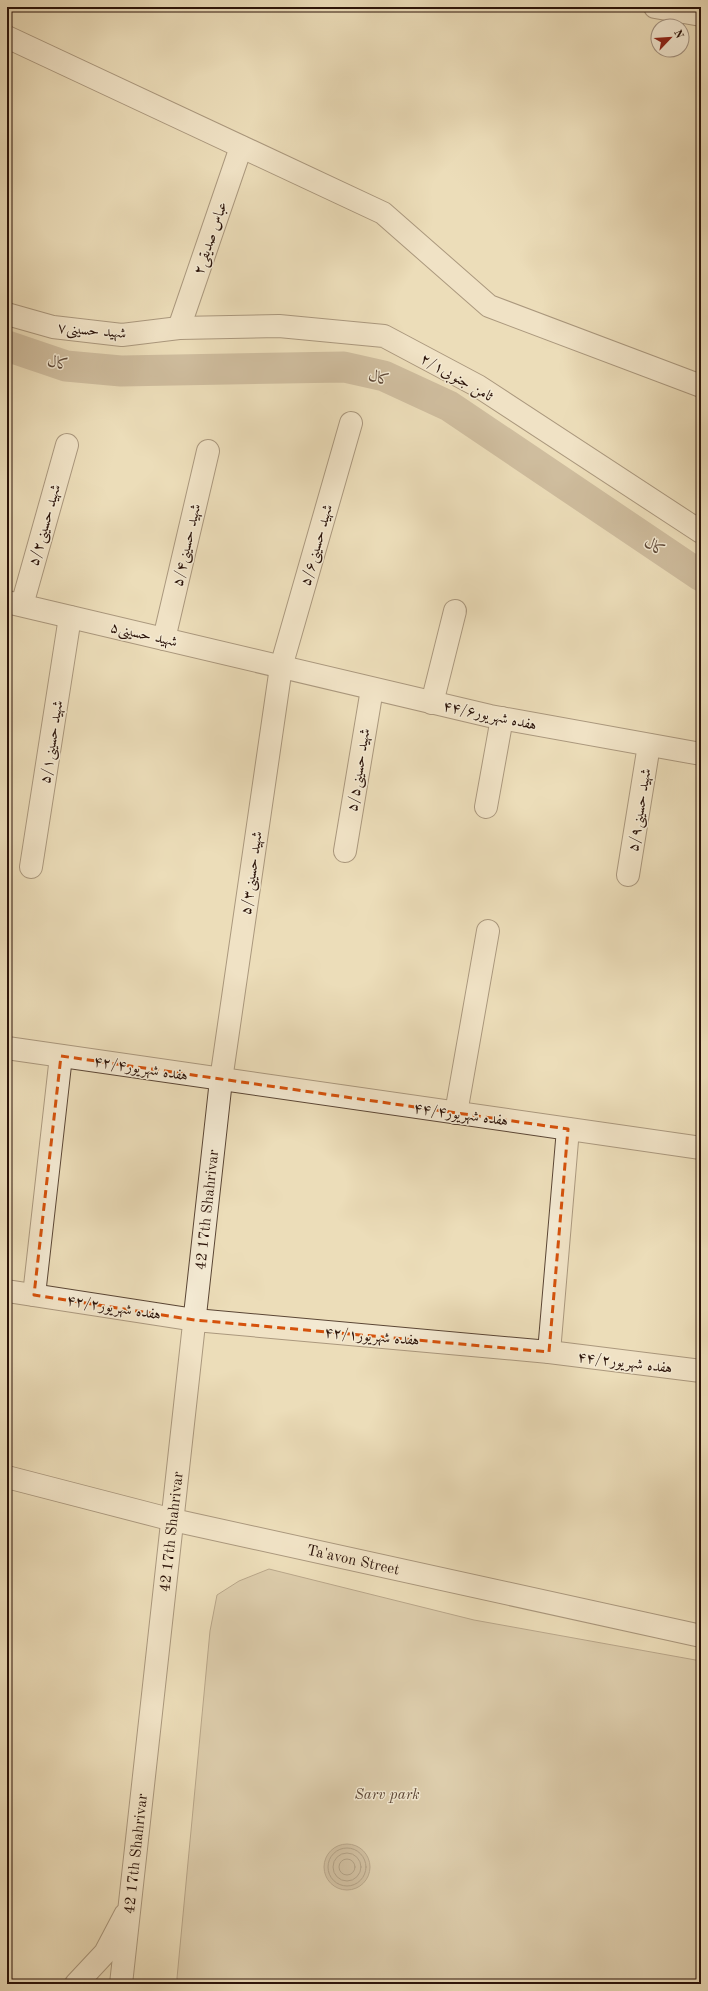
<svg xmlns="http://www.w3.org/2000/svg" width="708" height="1991" viewBox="0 0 708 1991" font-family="'Old Standard TT',Amiri,serif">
<rect width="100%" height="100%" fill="#ecddb9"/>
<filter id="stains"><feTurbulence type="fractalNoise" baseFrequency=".005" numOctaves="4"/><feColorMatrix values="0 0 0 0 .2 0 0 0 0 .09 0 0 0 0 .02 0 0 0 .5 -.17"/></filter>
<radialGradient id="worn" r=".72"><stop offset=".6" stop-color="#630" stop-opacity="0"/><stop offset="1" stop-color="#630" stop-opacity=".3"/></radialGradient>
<polygon fill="#cbbb9b" stroke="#7b6752" points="269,1569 474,1620 701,1661 701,1984 178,1984 177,1978 210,1631 217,1595 239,1581"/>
<circle fill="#aa987d" stroke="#77634f" cx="347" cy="1867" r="23"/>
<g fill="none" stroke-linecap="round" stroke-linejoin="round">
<g stroke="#6a5643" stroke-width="1">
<circle cx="347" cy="1867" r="19"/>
<circle cx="347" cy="1867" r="14"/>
<circle cx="347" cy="1867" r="8"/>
</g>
<polyline stroke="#aa987d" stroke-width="31" points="7,346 66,366 121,371 344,367 384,376 449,406 701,576"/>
<g stroke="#5b4635" stroke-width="24">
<g id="minor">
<polyline points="655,7 701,15"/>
<polyline points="7,37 383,213 489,306 701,386"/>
<polyline points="7,314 53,327 122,335 179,328 279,326 384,336 478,386 701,532"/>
<polyline points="179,328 241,147"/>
<polyline points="7,602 490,716 701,754"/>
<polyline points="22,605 67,445"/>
<polyline points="164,639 208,451"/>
<polyline points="432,703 455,611"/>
<polyline points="486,807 502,718"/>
<polyline points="345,851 372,689"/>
<polyline points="31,867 70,617"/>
<polyline points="628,875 649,745"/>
<polyline points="7,1048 701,1148"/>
<polyline points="456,1113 488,931"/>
<polyline points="7,1291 195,1320 549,1352 701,1371"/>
<polyline points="34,1295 61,1056"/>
<polyline points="549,1352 568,1129"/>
<path id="s1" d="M7,1477L173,1520L701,1636"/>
<polyline points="76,1984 105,1953 125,1915"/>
<path id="s2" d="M121,1984L221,1080L281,667L351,423"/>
</g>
</g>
<use href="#minor" stroke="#f3e9d2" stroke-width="22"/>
</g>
<path d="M0 0H708V1991H0ZM61,1056L568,1129L549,1352L195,1320L34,1295Z" fill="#ecddb9" fill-opacity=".55" fill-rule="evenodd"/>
<path fill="none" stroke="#d5520c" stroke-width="3" stroke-dasharray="8 5" stroke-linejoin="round" d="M61,1056L568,1129L549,1352L195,1320L34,1295Z"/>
<g text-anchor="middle" stroke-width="3" stroke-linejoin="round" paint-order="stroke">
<g font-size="15" fill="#2b1309" stroke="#f3e9d2">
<text transform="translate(210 238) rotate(-71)" y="5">عباس صدیقی۲</text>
<text transform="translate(92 330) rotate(5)" y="5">شهید حسینی۷</text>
<text transform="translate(457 377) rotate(30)" y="5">ثامن جنوبی۲/۱</text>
<text transform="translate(44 525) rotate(-74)" y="5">شهید حسینی۵/۲</text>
<text transform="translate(186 545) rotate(-77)" y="5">شهید حسینی۵/۴</text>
<text transform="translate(316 545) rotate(-74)" y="5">شهید حسینی۵/۶</text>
<text transform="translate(144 634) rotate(13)" y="5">شهید حسینی۵</text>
<text transform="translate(490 715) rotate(12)" y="5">هفده شهریور۴۴/۶</text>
<text transform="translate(51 742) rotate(-81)" y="5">شهید حسینی۵/۱</text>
<text transform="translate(358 770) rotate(-81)" y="5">شهید حسینی۵/۵</text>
<text transform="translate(639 810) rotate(-81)" y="5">شهید حسینی۵/۹</text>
<text transform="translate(251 873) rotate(-82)" y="5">شهید حسینی۵/۳</text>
<text transform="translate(141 1068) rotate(9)" y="5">هفده شهریور۴۲/۴</text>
<text transform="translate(461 1114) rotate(8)" y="5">هفده شهریور۴۴/۴</text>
<text dy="5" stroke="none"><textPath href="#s2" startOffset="779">42 17th Shahrivar</textPath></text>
<text transform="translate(114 1307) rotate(9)" y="5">هفده شهریور۴۲/۲</text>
<text transform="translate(372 1336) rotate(5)" y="5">هفده شهریور۴۲/۱</text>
<text transform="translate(625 1362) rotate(7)" y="5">هفده شهریور۴۴/۲</text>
<text dy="5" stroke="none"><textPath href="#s2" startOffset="455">42 17th Shahrivar</textPath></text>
<text dy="5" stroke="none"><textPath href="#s1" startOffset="356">Ta'avon Street</textPath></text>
<text dy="5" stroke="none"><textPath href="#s2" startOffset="131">42 17th Shahrivar</textPath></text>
</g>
<g font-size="15" font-style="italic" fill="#5b4535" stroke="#f3e9d2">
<text x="387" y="1799">Sarv park</text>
</g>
<g font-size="16" font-style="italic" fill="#5e4837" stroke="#f3e9d2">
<text transform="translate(59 362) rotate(15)" y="6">کال</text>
<text transform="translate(380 377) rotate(18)" y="6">کال</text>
<text transform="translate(656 546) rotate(34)" y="6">کال</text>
</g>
</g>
<rect width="708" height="1991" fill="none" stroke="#ecddb9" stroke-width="24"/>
<rect x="8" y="8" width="692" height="1975" fill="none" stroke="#2b1309" stroke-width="2"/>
<rect x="12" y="12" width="684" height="1967" fill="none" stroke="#2b1309"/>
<g transform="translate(670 38) rotate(65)"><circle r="19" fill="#f3e9d2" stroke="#a39382"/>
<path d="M0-3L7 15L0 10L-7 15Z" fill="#8f2418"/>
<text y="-6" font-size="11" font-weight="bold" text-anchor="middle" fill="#2b1309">N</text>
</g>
<rect width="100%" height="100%" filter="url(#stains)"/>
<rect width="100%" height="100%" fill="url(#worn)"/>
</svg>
